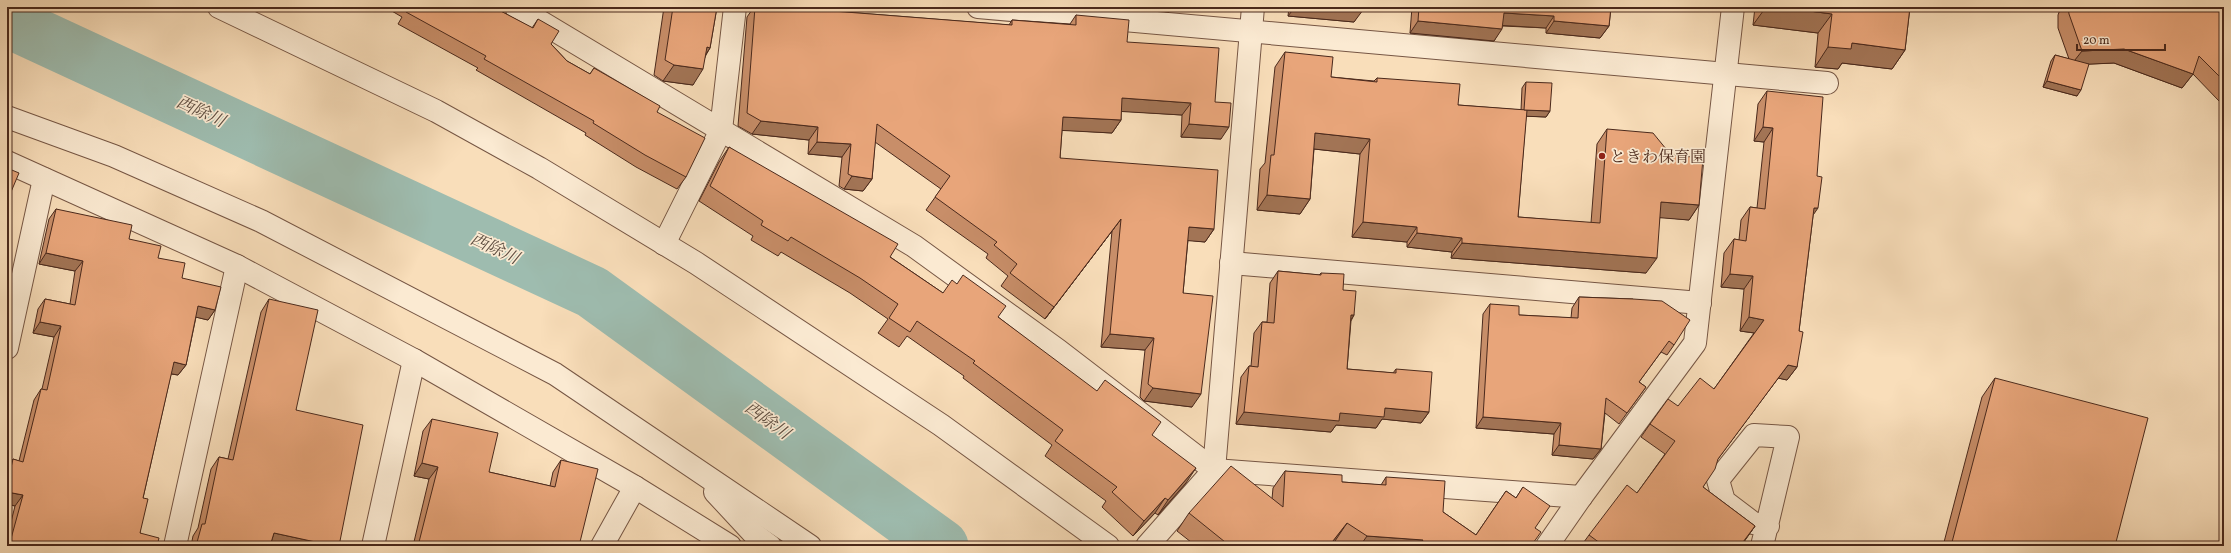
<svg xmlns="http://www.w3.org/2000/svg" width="2231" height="553" viewBox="0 0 2231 553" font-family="Vollkorn,'Noto Serif JP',serif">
<rect width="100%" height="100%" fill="#f9deba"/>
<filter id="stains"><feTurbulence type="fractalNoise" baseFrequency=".005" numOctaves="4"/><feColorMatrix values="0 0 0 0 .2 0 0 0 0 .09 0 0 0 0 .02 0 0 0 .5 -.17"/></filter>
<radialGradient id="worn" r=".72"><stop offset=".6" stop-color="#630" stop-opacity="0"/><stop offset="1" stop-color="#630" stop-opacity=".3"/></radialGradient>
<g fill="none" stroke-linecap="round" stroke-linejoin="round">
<polyline stroke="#9ebcaf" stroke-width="53" points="7,21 592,292 942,546"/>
<g stroke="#765644" stroke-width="24">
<g id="minor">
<polyline points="219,7 436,111 539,168 696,263 941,425 1108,546"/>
<polyline points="516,7 914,246 1059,351 1214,470 1581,497"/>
<polyline points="978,7 1827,83"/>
<polyline points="7,117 114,156 261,221 555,374 810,546"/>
<polyline points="7,162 237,266 414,360 635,487 730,546"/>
<polyline points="664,244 721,130 735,7"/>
<polyline points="1231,263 1700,303"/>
<polyline points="7,348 44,179"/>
<polyline points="715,492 754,534 770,546"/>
<polyline points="175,546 237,266"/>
<polyline points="373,546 414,360"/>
<polyline points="602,546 635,487"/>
<polyline points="1147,546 1214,470 1253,7"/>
<polyline points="1547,546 1581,497 1695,343 1733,7"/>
<polyline points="1762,546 1788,437 1754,435 1718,480 1724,501 1753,523 1768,526"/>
</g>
</g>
<use href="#minor" stroke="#fbead2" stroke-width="22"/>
</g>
<g fill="#c88e69" stroke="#4a291c">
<polygon points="385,7 493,7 532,28 538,19 551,44 567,61 590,74 594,68 657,112 686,177 677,189 636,167 585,135 586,133 476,70 478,68 398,24 402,17"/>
<polygon points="664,7 717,7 710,48 706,55 693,85 663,81 654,75"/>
<polygon points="754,7 817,7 820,10 1009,25 1012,20 1070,24 1076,15 1127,42 1215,102 1221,139 1181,137 1182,115 1121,111 1121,120 1112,133 1062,130 1060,158 1214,229 1205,242 1188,240 1183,293 1192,407 1144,401 1140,397 1145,350 1101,347 1112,231 1045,319 1001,286 1008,276 986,258 988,254 926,210 941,189 875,142 872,179 863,191 844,189 839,186 842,157 808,154 809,140 752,134 738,126 747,17"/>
<polygon points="1289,7 1363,7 1354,22 1288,16"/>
<polygon points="1412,7 1611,7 1609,26 1600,38 1546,33 1546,28 1503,26 1494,41 1410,33"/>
<polygon points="1755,7 1910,7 1905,50 1892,69 1842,63 1838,69 1815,67 1818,33 1753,25"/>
<polygon points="2061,7 2207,7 2224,14 2224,104 2219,101 2193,74 2182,88 2114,63 2088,64 2077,96 2043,87 2051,61 2055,55 2069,59 2058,28 2058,15"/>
<polygon points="1285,52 1331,77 1374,81 1377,78 1458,105 1521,110 1522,88 1526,82 1550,111 1546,117 1526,116 1518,217 1591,223 1597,144 1607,129 1699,205 1689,220 1660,217 1646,273 1451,258 1452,252 1407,247 1407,242 1352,237 1360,154 1314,149 1310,199 1300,214 1257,210 1260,169 1265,163 1275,67"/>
<polygon points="1767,91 1813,216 1799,331 1797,367 1787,380 1778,378 1717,460 1703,487 1755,526 1741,546 1581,546 1589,535 1637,493 1665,454 1641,437 1650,424 1678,406 1714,389 1754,333 1740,331 1744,289 1721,287 1724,253 1734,239 1739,240 1741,220 1750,207 1757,208 1764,142 1754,141 1758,104"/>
<polygon points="729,147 943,293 998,317 1152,436 1186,483 1158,515 1155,513 1133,536 1102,507 1106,501 1045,456 1052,445 963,378 964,376 907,336 899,347 878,333 888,319 850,293 781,252 778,256 751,240 753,236 699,201 719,162"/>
<polygon points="56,209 129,239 158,258 182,278 215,310 208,320 196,317 186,365 178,375 171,374 143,498 140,533 157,546 7,546 7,538 15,506 7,504 7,468 13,459 19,461 34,400 41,389 42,389 54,337 33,333 38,309 45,299 70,304 75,271 39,264 49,219"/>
<polygon points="1278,271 1319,275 1321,273 1343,290 1354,315 1351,321 1347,369 1393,373 1396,369 1429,412 1421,423 1382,419 1376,428 1336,425 1331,432 1236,424 1241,377 1249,366 1251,366 1254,333 1262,322 1267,322 1270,283"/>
<polygon points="1579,297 1633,299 1674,345 1667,355 1661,352 1639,382 1646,387 1619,424 1605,413 1601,449 1593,459 1552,455 1554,434 1476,428 1483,314 1490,304 1519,315 1571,318 1572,308"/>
<polygon points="269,299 296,410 339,546 191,546 193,536 198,528 211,469 219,457 228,459 261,312"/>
<polygon points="1995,378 2115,546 1943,546 1982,397"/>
<polygon points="432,419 489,472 550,486 553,472 561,460 579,546 413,546 429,479 414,476 423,431"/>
<polygon points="1285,471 1342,482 1381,485 1386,477 1443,512 1476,535 1506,491 1516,498 1523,487 1535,528 1531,546 1343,546 1335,541 1331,546 1196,546 1177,531 1189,513 1272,499 1273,488"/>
</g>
<g fill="#a27455" stroke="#4a291c">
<polygon points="1118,7 1173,7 1169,12"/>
<polygon points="1295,7 1328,7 1363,10 1354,22 1288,16"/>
<polygon points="1766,7 1779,7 1832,14 1818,33 1753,25"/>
<polygon points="1504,13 1554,16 1546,28 1495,25"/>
<polygon points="1418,21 1502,29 1494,41 1410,33"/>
<polygon points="1554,21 1609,26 1600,38 1546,33"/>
<polygon points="1852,43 1905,50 1892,69 1842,63 1838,69 1815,67 1828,47"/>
<polygon points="707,47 710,48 700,63"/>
<polygon points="2124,49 2193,74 2182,88 2114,63 2071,65 2082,51"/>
<polygon points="674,65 703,69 693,85 663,81"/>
<polygon points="2047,81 2081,90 2077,96 2043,87"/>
<polygon points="1122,98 1191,103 1182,115 1113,111"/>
<polygon points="1524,110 1550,111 1546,117 1520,116"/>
<polygon points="1063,117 1121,120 1112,133 1054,130"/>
<polygon points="761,121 818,127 809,140 752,134"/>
<polygon points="1189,124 1229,127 1221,139 1181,137"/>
<polygon points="1763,127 1773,128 1764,142 1754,141"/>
<polygon points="1315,133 1370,139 1360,154 1305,148"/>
<polygon points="817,142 851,144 842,157 808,154"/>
<polygon points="852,176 872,179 863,191 844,189"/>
<polygon points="1267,195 1310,199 1300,214 1257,210"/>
<polygon points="1661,202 1699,205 1689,220 1651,217"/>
<polygon points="1814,208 1818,208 1809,221"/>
<polygon points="1121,219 1112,231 1045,319 1054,307"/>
<polygon points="1363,222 1417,227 1407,242 1352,237"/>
<polygon points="1189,227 1214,229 1205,242 1180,240"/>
<polygon points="1417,233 1462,238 1452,252 1407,247"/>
<polygon points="1462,243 1657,258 1646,273 1451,258"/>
<polygon points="46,253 83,261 75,271 39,264"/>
<polygon points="1730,274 1753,276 1744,289 1721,287"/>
<polygon points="198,306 215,310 208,320 191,316"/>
<polygon points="1351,315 1354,315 1346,327"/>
<polygon points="1749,317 1764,320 1755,333 1740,331"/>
<polygon points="40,322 61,326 54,337 33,333"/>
<polygon points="1110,334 1154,338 1145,350 1101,347"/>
<polygon points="174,362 186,365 178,375 167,373"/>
<polygon points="1788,365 1797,367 1787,380 1778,378 1708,472"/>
<polygon points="1153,388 1201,394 1192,407 1144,401"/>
<polygon points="1385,408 1429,412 1421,423 1382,419 1376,428 1336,425 1331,432 1236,424 1244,412 1340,413"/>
<polygon points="1483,417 1561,423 1554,434 1476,428"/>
<polygon points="1559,445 1601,449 1593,459 1552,455"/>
<polygon points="422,463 438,467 429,479 414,476"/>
<polygon points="1196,468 1186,483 1158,515 1168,500"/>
<polygon points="7,492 23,495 15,506 7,504"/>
<polygon points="1165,498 1155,513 1133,536 1144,521"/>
<polygon points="1347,523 1335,541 1331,546 1329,546"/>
<polygon points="1755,526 1741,546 1740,546"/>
<polygon points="274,533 334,546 270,546"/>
<polygon points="1367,536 1423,540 1419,546 1360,546"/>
</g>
<g fill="#e8a57a" stroke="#4a291c">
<polygon points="409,7 493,7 533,28 538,19 559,31 551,44 567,61 590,74 594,68 660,106 657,112 705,138 686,177 645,155 593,123 594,121 484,59 486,56 406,12"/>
<polygon points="673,7 717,7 710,48 707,47 703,69 674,65 665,60"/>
<polygon points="755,7 820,7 820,10 1012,25 1012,20 1076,25 1076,15 1129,20 1127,42 1219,48 1215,102 1231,103 1229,127 1189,124 1191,103 1122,98 1121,120 1063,117 1060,158 1218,170 1214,229 1189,227 1183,293 1213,296 1201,394 1153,388 1148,384 1154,338 1110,334 1121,219 1054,307 1010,273 1017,264 994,245 997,242 935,197 950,176 877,124 872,179 852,176 848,174 851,144 817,142 818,127 761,121 747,113"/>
<polygon points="1328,7 1363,7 1363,10"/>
<polygon points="1419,7 1611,7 1609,26 1554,21 1554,16 1504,13 1502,29 1418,21"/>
<polygon points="1779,7 1910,7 1905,50 1852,43 1851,49 1828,47 1832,14"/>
<polygon points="2068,7 2207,7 2224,14 2224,81 2199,56 2193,74 2124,49 2082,51 2069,14"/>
<polygon points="1285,52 1333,57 1331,77 1377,82 1377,78 1460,84 1458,105 1527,110 1518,217 1600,223 1607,129 1653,133 1671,155 1703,158 1699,205 1661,202 1657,258 1462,243 1462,238 1417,233 1417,227 1363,222 1370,139 1315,133 1310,199 1267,195 1271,155 1274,155"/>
<polygon points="2055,55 2089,64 2081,90 2047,81"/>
<polygon points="1526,82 1552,83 1550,111 1524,110"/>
<polygon points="1767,91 1823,97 1817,176 1822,177 1818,208 1814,208 1799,331 1803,332 1797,367 1788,365 1718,459 1715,469 1703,487 1755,526 1740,546 1604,546 1589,535 1627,485 1637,493 1675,441 1650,424 1668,399 1678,406 1700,378 1714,389 1764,320 1749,317 1753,276 1730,274 1734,239 1746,241 1750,207 1765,209 1773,128 1763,127"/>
<polygon points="729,147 898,244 890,257 943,293 952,280 957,284 963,275 1006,306 998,317 1097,391 1105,380 1161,422 1152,435 1196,468 1168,500 1165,498 1144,521 1112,492 1117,487 1055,441 1063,430 973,363 975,361 917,321 910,332 889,318 898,304 860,278 791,237 788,241 761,225 763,221 710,186"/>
<polygon points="7,168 19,173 8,199 7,198"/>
<polygon points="56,209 132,225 129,239 161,246 158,258 185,263 182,278 221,287 215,310 198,306 186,365 174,362 143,498 148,499 140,533 159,538 157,546 9,546 23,495 7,492 7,485 13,459 23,462 41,389 47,390 61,326 40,322 45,299 75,305 83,261 46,253"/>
<polygon points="1278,271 1321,275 1321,273 1344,274 1343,290 1356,291 1354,315 1351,315 1347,369 1396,373 1396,369 1432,372 1429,412 1385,408 1384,417 1340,413 1339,421 1244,412 1249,366 1258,367 1262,322 1274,323"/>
<polygon points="1579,297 1633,299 1662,301 1690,320 1674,345 1669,341 1639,382 1646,387 1627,413 1606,398 1601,449 1559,445 1561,423 1483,417 1490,304 1519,306 1519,315 1578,318"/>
<polygon points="269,299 318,310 296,410 363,425 339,546 334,546 274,533 270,546 196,546 202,524 205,524 219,457 233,460"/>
<polygon points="1995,378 2148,418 2115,546 1951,546"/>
<polygon points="432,419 498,433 489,472 555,487 561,460 598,469 579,546 418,546 438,467 422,463"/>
<polygon points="1231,466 1283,507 1285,471 1342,475 1342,482 1386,485 1386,477 1445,481 1443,512 1476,535 1506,491 1516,498 1523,487 1550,506 1535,528 1541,532 1531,546 1419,546 1423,540 1367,536 1347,523 1329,546 1230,546 1189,513"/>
<polygon points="403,545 410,546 403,546"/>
</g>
<circle fill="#8f2418" stroke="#fbead2" stroke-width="1.5" cx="1602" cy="156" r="4"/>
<g text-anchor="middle" stroke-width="3.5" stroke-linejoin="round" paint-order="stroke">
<g font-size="16" fill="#4a291c" stroke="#fbead2" text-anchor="start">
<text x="1610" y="162">ときわ保育園</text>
</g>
<g font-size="17" font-style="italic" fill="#5f4e41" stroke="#fbead2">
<text transform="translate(201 111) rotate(25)" y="6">西除川</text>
<text transform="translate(495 248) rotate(25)" y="6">西除川</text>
<text transform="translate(768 420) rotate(36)" y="6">西除川</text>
</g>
</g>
<rect width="2231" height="553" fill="none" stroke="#f9deba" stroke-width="24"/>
<rect x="8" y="8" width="2215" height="537" fill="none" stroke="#4a291c" stroke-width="2"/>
<rect x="12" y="12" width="2207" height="529" fill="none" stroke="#4a291c"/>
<path d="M2077 44v6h88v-6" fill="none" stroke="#4a291c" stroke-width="2"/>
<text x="2083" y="44" font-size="12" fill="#4a291c" stroke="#fbead2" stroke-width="3" paint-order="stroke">20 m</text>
<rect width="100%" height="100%" filter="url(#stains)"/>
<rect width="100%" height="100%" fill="url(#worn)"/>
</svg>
